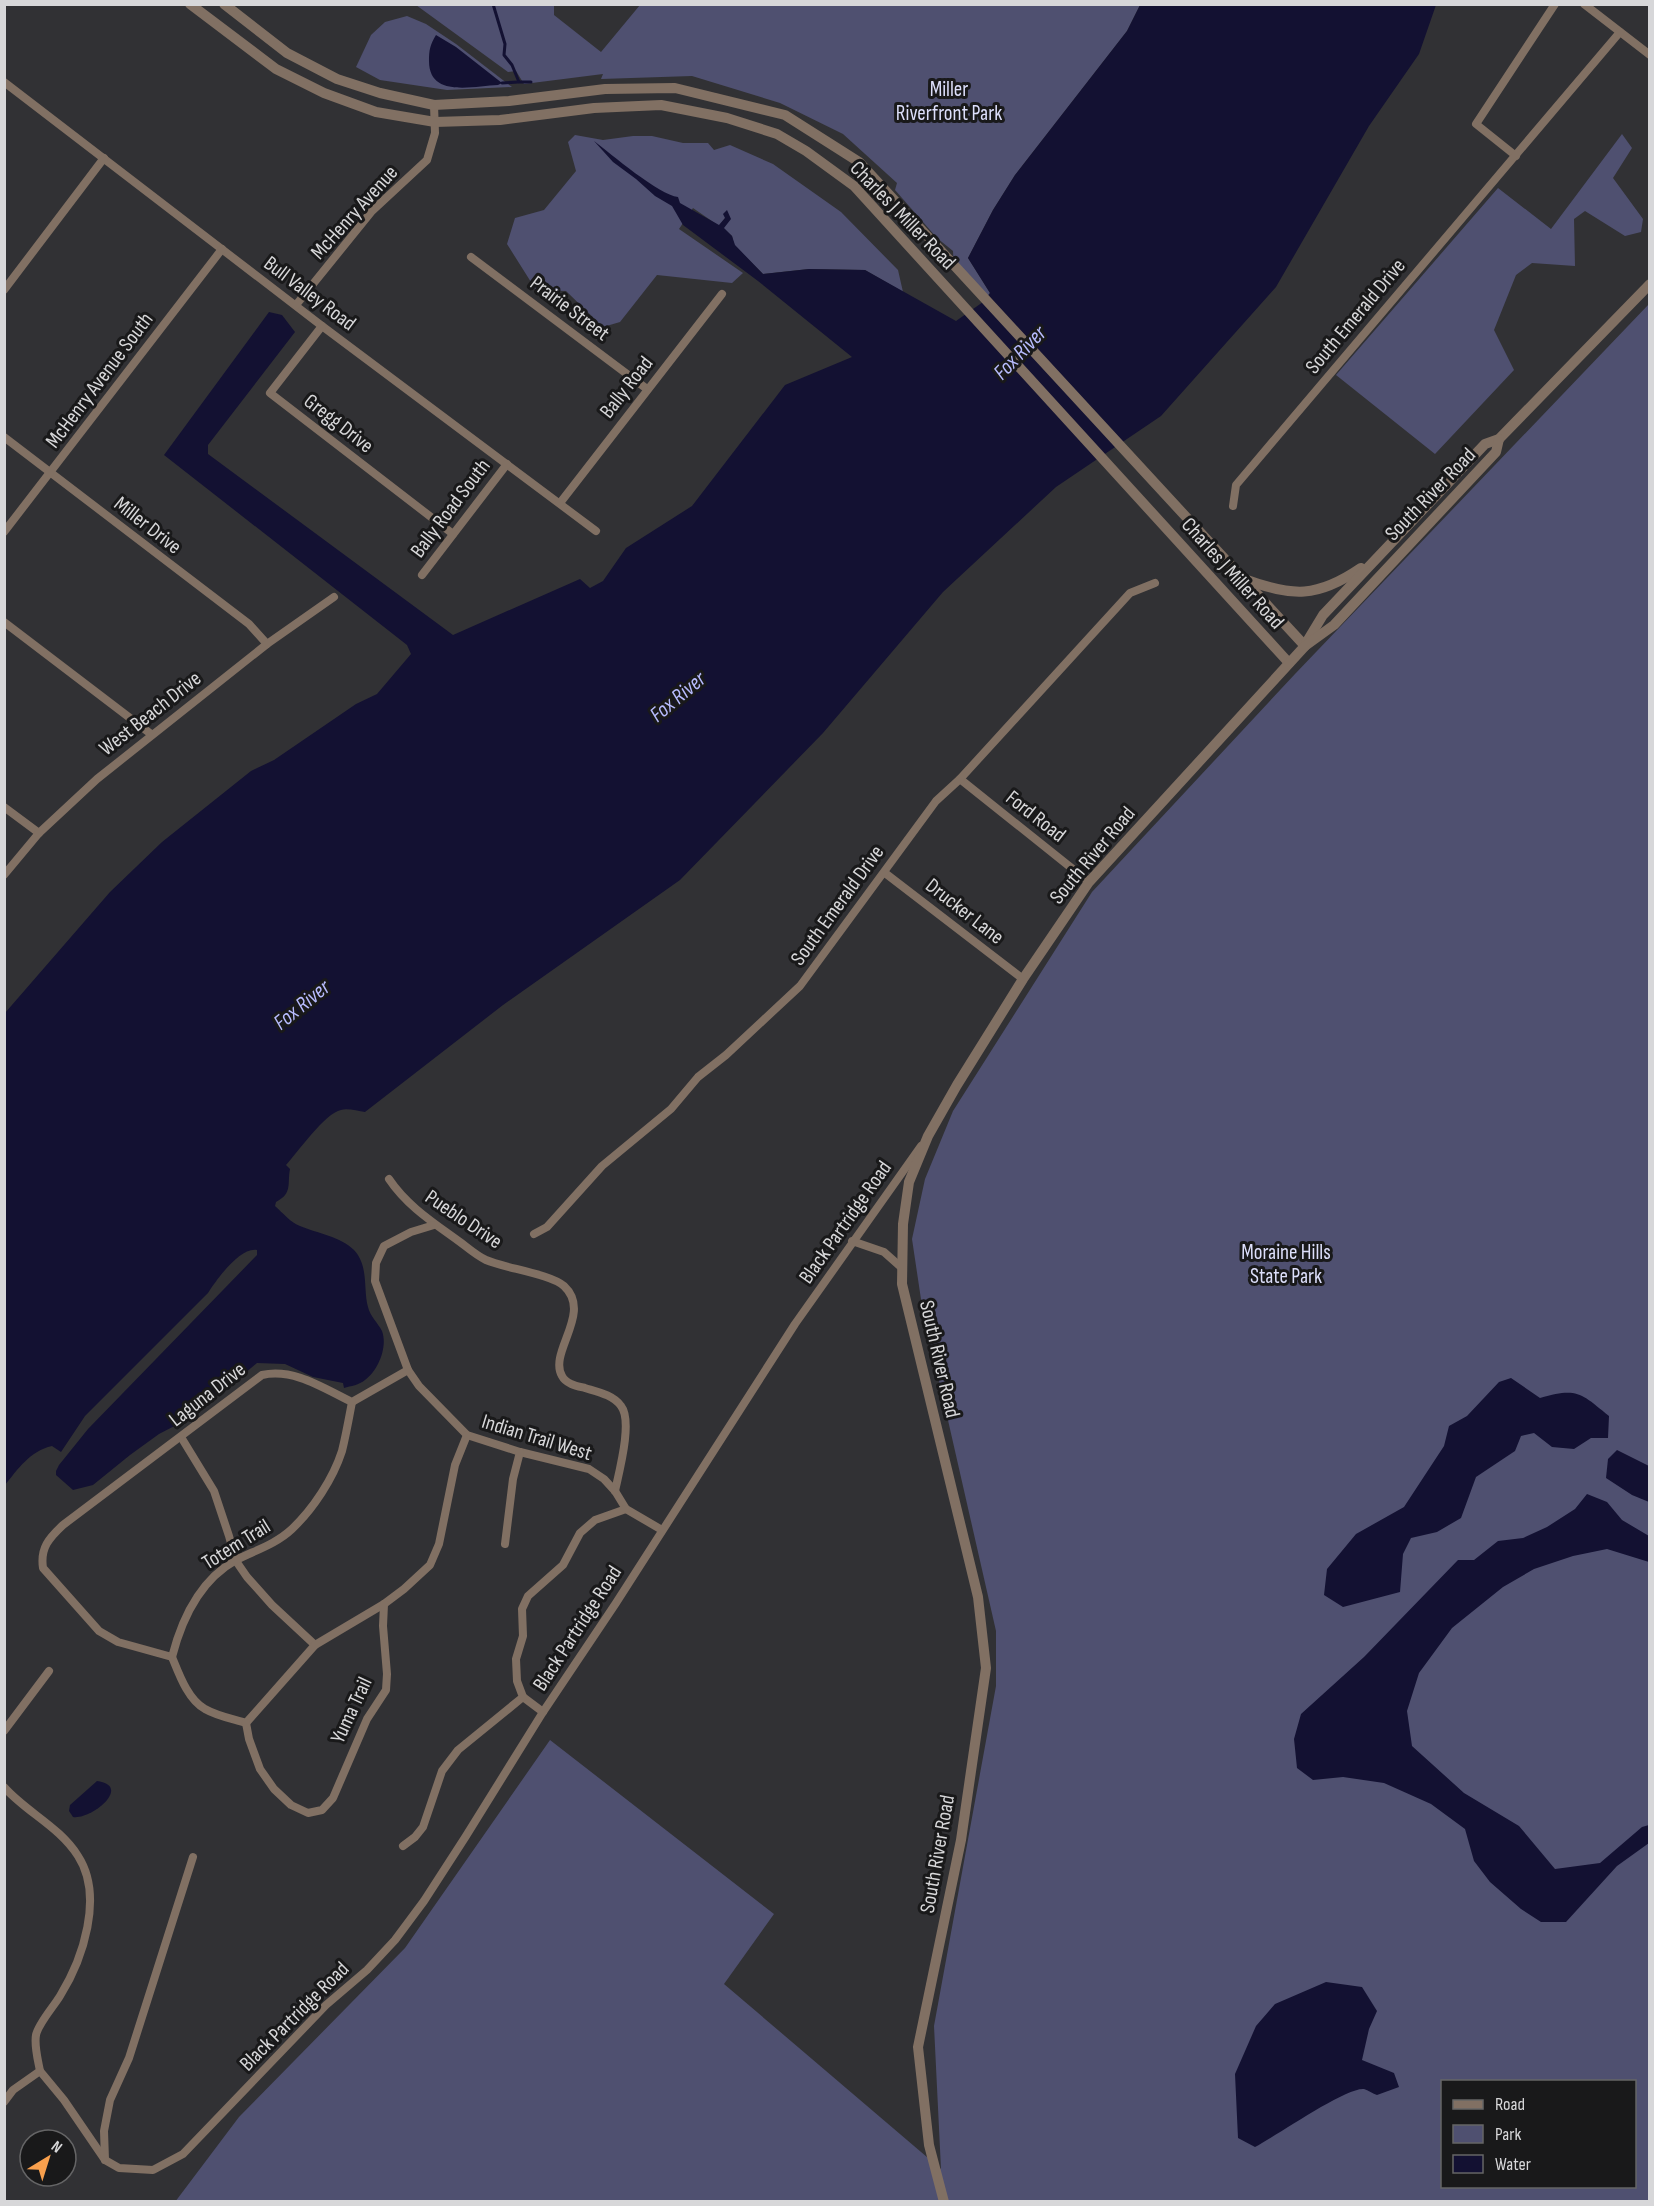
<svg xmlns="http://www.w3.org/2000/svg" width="1654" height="2206" viewBox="0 0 1654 2206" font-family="'Sofia Sans Condensed',sans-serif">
<rect width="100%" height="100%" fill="#313134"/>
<g fill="#4f5070" fill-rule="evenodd">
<polygon points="416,5 554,5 554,15 601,52 640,5 1140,5 1127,31 1015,175 993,210 968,258 990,293 983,302 954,269 953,251 937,238 895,190 897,183 843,134 780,103 692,76 601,79 603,74 524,84 516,71 508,72"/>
<polygon points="407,16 426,24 456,44 512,87 447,90 380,80 356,67 371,35 385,22"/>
<polygon points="1622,134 1632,148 1613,178 1643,219 1641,232 1625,236 1585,211 1574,219 1575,266 1532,263 1516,275 1494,330 1514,370 1435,454 1336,375 1498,188 1551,229"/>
<polygon points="575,135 603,140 633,136 652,136 683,143 708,143 714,150 730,145 773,164 841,212 898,270 903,292 865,270 809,269 763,274 734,245 732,236 723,228 725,218 719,226 693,208 679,229 743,273 732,283 657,275 620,322 603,327 566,291 536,290 507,244 515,218 544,210 576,171 568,142"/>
<path d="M1649,304V2201L175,2202L239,2117L405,1948L550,1740L774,1914L724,1984L941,2169L934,2026L996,1686V1631L922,1306L912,1239L925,1179L953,1111L1092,892L1295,674ZM1442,2082H1634V2186H1442Z"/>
</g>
<g fill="#131132">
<path d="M1140,5H1436L1419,54L1369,126L1276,287L1161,416L1056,487L943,592L823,733L680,880L503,1005L365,1112C358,1111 347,1108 341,1110C325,1113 298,1152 286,1165L290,1169C287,1184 293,1193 276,1202L275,1206C283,1213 291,1223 300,1226C317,1233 341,1237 354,1250C369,1266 363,1289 368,1307C370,1316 378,1323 382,1331C388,1347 378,1371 365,1380C359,1385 351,1386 344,1388L343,1383L313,1377L285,1364L257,1363L231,1385L204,1402L186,1420L159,1434L130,1455L93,1485L73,1490L56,1475V1471L59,1465L88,1429L257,1255V1250C240,1247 217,1279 208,1293L85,1416L61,1452L52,1446C30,1451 18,1469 5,1485V1013L110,892L162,842L251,771L274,760L356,704L377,694L411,654L407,645L164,455L269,312L282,315L295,332L208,445V454L453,635L580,579L590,588L603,581L626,548L692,506L785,385L852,357L758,281L683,225L672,206L655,196L636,179L613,162L594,141C611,154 659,195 678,197L680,203L719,225L725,218L723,214L727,210L731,219L724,228L732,236L735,245L763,274L809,269L865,270L956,321L983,302L990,293L968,258L993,210L1015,175L1127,31Z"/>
<path d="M436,35L456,47L502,83L498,85C473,86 429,98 429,61C429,50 430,45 436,35Z"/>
<path d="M1511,1378L1540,1398C1577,1387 1581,1393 1609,1416L1608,1438H1591L1574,1449L1552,1447L1534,1433L1521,1436L1515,1451L1476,1477L1461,1518L1437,1532L1411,1538L1403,1554L1400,1592L1343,1607L1324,1595L1327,1569L1356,1534L1404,1507L1444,1446L1449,1426L1467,1416L1499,1382Z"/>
<polygon points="1617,1450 1649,1466 1649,1502 1632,1495 1606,1478 1608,1459"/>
<polygon points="1587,1494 1607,1502 1622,1520 1649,1536 1649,1562 1607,1549 1573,1556 1534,1569 1503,1587 1452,1628 1419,1673 1407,1711 1412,1746 1464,1793 1519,1826 1555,1869 1600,1863 1642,1827 1649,1825 1649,1843 1617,1866 1566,1922 1541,1922 1521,1909 1490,1882 1474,1861 1465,1829 1431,1804 1384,1783 1343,1777 1313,1780 1297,1768 1294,1739 1301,1714 1364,1657 1458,1560 1474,1560 1498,1541 1523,1538 1547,1527 1575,1509"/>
<path d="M97,1781C133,1786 91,1820 73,1817L69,1811L70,1805Z"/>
<path d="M1326,1982L1362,1987L1377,2011L1369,2029L1362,2060L1394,2073L1399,2087L1377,2095C1373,2094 1368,2090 1364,2089C1346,2087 1276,2136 1255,2147L1238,2138L1235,2074L1256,2026L1275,2004Z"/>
</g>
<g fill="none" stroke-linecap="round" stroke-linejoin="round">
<g stroke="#131132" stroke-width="3">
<polyline points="493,4 505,44 504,55 512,65 519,82 531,82"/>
<polyline points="502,83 518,82"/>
</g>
<g stroke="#817063" stroke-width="8">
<polyline points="1584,4 1650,55"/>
<polyline points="4,82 322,326 596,531"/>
<polyline points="1516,156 1476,124 1555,4"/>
<polyline points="471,257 647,389"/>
<polyline points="4,290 104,158"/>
<polyline points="296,305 372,211 427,160 435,133 434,105"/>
<polyline points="322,326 270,393 453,534"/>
<polyline points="4,437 249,624 267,644"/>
<polyline points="560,503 722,294"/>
<polyline points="1233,506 1236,485 1620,32"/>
<polyline points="4,532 222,249"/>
<polyline points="422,575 507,464"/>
<polyline points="4,622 151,734"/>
<polyline points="960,779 1089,882"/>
<polyline points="4,807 39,833"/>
<polyline points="885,873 1023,979"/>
<polyline points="4,875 39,833 97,779 267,644 334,597"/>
<path d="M389,1179C407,1206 434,1223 460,1242C468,1248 477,1256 486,1260C504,1268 551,1274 564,1286C593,1313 548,1352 562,1376C566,1384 577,1386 585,1388C598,1392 613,1395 621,1406C633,1421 619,1472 615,1491"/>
<polyline points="534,1234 547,1227 602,1166 671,1109 698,1077 726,1055 800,986 936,801 960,779 1130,593 1155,583"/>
<polyline points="852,1241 884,1252 902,1268"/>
<polyline points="408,1370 419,1386 467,1435 520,1452 589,1469 604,1479 615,1491 626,1509 662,1530"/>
<polyline points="181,1437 214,1491 229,1536 236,1561 247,1577 272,1605 315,1645"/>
<polyline points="505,1544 513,1479 520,1452"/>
<path d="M172,1657L118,1642L99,1631L43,1568C40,1548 49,1538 63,1525L262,1375C294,1368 323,1388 352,1402L408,1370L375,1281L376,1263L384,1246L411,1232L434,1225"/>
<path d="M172,1657C182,1618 200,1580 236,1560C256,1550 276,1544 292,1529C313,1509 333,1479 342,1451C346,1435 349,1418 352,1402"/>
<path d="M172,1657C179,1674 188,1700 205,1709C217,1716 233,1719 246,1723"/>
<polyline points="523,1697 543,1712"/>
<polyline points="246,1723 315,1645 384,1604 404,1589 430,1565 439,1544 455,1465 467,1435"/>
<polyline points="246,1723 249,1739 260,1769 274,1789 291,1805 308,1813 322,1810 333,1798 367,1719 386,1690 387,1674 383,1626 384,1604"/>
<polyline points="4,1731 49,1671"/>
<path d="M4,1787C26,1812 60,1827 78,1856C104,1896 83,1959 60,1996C54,2006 38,2024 36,2035C34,2046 38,2060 40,2071L13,2090L4,2102"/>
<polyline points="403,1846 415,1837 423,1827 442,1771 458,1750 523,1697 517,1681 516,1659 523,1636 522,1609 528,1596 563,1565 580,1533 595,1520 626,1509"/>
<polyline points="40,2071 64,2100 105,2160 119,2168 153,2170 183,2154 326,2005 367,1970 395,1940 424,1901 466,1836 543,1712 616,1603 795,1324 921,1146"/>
<polyline points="105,2160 104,2131 110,2100 129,2058 193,1857"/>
</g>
<g stroke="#817063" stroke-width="10">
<polyline points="190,4 276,69 324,93 376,112 435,122 500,120 594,108 661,105 727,118 777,134 806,151 854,186 1289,663"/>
<polyline points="224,4 287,53 337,79 380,93 434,105 509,101 605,89 675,88 785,115 859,162 1305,646"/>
<path d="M1244,579C1293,597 1317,598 1361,568"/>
<polyline points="1306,643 1323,615 1485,444 1499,439 1650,284"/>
<polyline points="944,2202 929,2145 918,2047 961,1840 986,1668 978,1597 902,1284 903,1224 909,1182 928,1136 957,1085 1023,979 1089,882 1305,646 1334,625 1496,452 1499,439"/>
</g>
</g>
<g text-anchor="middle" stroke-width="6" stroke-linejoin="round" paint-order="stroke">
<g font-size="21" fill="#dddffb" stroke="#19191a">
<text x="949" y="96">Miller<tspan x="949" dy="24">Riverfront Park</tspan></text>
<text x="1286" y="1259">Moraine Hills<tspan x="1286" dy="24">State Park</tspan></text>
</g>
<g font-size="21" fill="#d7d7d9" stroke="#19191a">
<text transform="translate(354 212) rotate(-48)" y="7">McHenry Avenue</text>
<text transform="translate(903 215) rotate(46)" y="7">Charles J Miller Road</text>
<text transform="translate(310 293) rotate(37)" y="7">Bull Valley Road</text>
<text transform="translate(570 308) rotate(37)" y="7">Prairie Street</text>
<text transform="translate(1355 316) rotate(-50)" y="7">South Emerald Drive</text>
<text transform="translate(99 380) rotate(-53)" y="7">McHenry Avenue South</text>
<text transform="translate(626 387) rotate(-52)" y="7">Bally Road</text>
<text transform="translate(339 423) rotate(38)" y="7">Gregg Drive</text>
<text transform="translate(1430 494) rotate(-46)" y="7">South River Road</text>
<text transform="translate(450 508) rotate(-53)" y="7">Bally Road South</text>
<text transform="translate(148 525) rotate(38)" y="7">Miller Drive</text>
<text transform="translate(1233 573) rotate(48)" y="7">Charles J Miller Road</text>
<text transform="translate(150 713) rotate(-38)" y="7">West Beach Drive</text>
<text transform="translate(1036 816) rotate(38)" y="7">Ford Road</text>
<text transform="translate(1092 855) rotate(-50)" y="7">South River Road</text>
<text transform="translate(837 905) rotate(-54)" y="7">South Emerald Drive</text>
<text transform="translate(965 911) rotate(38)" y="7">Drucker Lane</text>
<text transform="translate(464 1219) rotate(34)" y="7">Pueblo Drive</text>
<text transform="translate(845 1222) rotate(-55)" y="7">Black Partridge Road</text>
<text transform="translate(940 1359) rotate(77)" y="7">South River Road</text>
<text transform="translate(207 1394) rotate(-38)" y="7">Laguna Drive</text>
<text transform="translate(537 1437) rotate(17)" y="7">Indian Trail West</text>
<text transform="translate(236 1544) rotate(-32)" y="7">Totem Trail</text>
<text transform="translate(577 1628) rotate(-57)" y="7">Black Partridge Road</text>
<text transform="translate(351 1710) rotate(-65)" y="7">Yuma Trail</text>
<text transform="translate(937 1854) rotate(-80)" y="7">South River Road</text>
<text transform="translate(294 2016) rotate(-45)" y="7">Black Partridge Road</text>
</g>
<g font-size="22" font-style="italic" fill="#b7bbfd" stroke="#19191a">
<text transform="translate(1019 352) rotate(-46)" y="8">Fox River</text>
<text transform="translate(677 696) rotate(-40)" y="8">Fox River</text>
<text transform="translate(301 1004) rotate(-39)" y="8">Fox River</text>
</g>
</g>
<rect width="1654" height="2206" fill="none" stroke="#d7d7d9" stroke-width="12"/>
<rect x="1441" y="2080" width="195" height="108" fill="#19191a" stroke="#656566" stroke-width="1.5"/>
<rect x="1453" y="2100" width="30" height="9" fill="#817063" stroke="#656566" stroke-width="1.5"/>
<text x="1495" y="2110" font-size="18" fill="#d7d7d9">Road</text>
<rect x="1453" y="2125" width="30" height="18" fill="#4f5070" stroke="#656566" stroke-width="1.5"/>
<text x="1495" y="2140" font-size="18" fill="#d7d7d9">Park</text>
<rect x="1453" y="2155" width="30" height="18" fill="#131132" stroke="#656566" stroke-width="1.5"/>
<text x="1495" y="2170" font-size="18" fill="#d7d7d9">Water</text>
<g transform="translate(48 2158) rotate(38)"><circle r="28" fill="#19191a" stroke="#656566" stroke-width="1.5"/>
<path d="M0-4.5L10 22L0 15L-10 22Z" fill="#f9a04d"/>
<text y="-9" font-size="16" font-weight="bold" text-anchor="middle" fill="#d7d7d9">N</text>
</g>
</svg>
